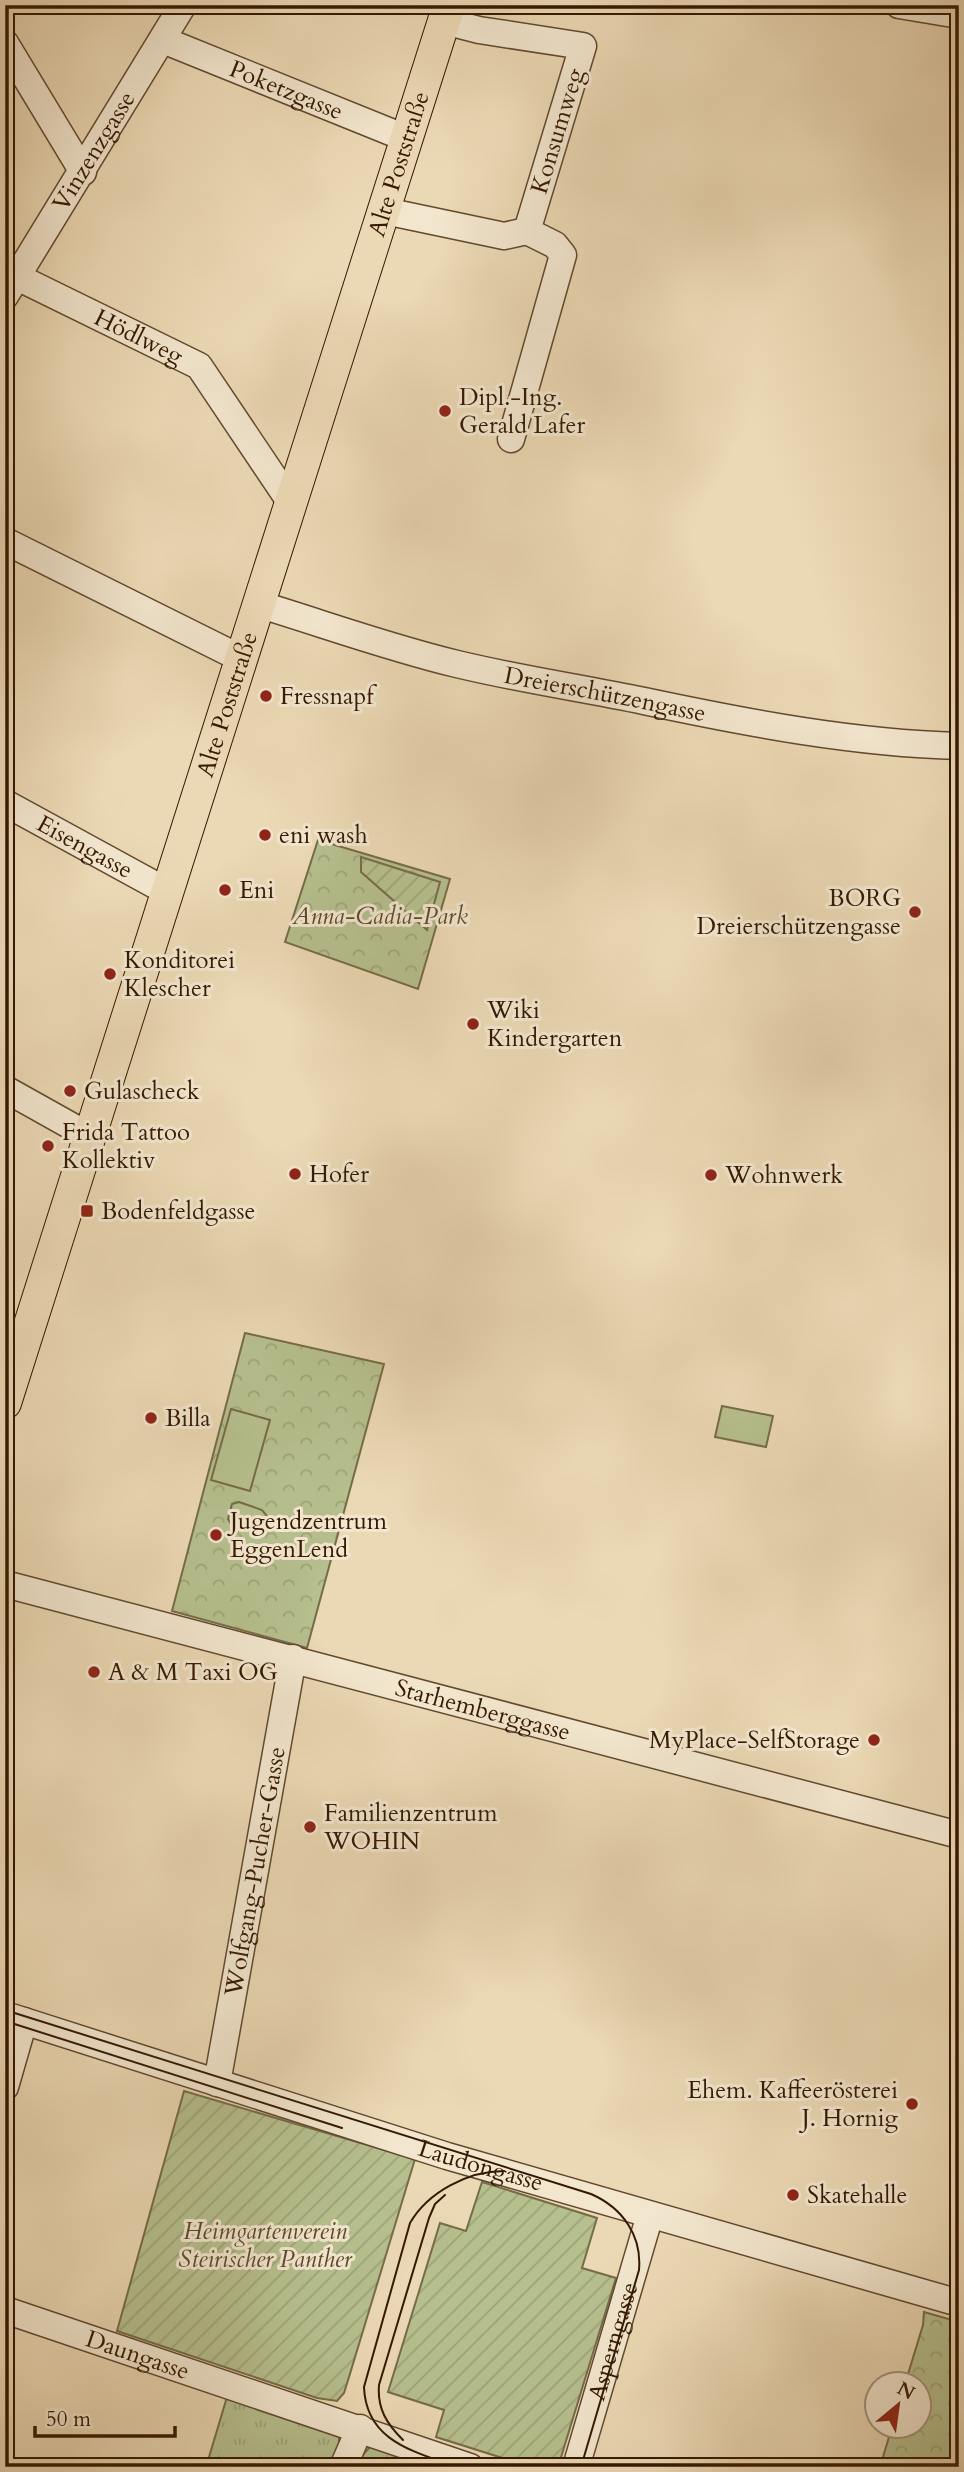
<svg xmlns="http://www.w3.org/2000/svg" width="964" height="2472" viewBox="0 0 964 2472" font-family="Cardo,serif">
<defs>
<pattern id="grass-tufts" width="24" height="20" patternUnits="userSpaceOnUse" patternTransform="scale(1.75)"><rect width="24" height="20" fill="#b6bf8e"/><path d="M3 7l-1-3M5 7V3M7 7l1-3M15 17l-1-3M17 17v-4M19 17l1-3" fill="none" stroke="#9da479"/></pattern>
<pattern id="park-crowns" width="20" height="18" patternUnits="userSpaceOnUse" patternTransform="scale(1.75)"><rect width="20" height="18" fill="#b6bf8e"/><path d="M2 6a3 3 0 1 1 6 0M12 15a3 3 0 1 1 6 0" fill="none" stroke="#9da479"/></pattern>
<pattern id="garden-furrows" width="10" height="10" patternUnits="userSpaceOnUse" patternTransform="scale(1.75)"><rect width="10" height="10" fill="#b6bf8e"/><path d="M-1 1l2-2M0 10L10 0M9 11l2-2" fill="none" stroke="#9da479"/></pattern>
</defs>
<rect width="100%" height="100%" fill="#ebd8b4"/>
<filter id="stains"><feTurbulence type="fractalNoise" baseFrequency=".00286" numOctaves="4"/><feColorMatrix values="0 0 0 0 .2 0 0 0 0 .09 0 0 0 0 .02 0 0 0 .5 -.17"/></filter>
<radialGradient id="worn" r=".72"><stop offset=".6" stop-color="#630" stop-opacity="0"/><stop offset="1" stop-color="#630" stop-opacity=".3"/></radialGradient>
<polygon fill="url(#grass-tufts)" stroke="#766c48" stroke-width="2" points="227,2397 339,2435 339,2456 355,2463 371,2446 432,2467 206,2467"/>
<g fill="url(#park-crowns)" stroke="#766c48" stroke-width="2">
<polygon points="318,840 450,879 418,989 285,942"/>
<polygon points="245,1333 384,1364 307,1648 172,1611"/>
<polygon points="924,2312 959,2322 959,2459 956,2467 880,2467 892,2427 918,2426 918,2384 905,2384 923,2325"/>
</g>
<g fill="url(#garden-furrows)" stroke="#766c48" stroke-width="2">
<polygon points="361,857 440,882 427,930 361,872"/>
<polygon points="184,2091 415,2159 349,2377 344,2393 337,2401 317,2398 117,2331"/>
<polygon points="482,2182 597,2218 582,2268 616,2278 558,2467 531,2467 436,2437 444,2410 388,2392 440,2223 466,2231"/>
</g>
<g fill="#b6bf8e" stroke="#766c48" stroke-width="2">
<polygon points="722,1406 773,1416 766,1447 715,1437"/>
<polygon points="231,1409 270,1420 250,1491 211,1480"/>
<polygon points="239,1502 262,1510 267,1516 263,1530 259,1533 231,1524 228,1519 232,1504"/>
</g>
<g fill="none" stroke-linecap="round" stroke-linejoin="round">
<g stroke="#62492e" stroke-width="29">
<g id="minor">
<polyline points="899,5 959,15"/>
<polyline points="444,21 479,30 583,46 527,231 555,245 563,255 511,439"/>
<path id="s1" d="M163,40L408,139"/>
<polyline points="5,43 83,172"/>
<polyline points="385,211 504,236 527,231"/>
<path id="s2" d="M5,271L199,366L291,503"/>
<path id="s3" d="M5,296L183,5"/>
<polyline points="5,541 242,659"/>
<path id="s4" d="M258,604C324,624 390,648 457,664C519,679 581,688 644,701C748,723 852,743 959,746"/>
<path id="s5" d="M5,803L166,891"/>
<polyline points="5,1089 89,1136"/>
<path id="s6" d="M5,1584L959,1835"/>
<path id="s7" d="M5,2015L447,2156L959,2303"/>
<path id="s8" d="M217,2083L293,1658"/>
<polyline points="5,2087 24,2021"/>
<path id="s9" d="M5,2310L470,2467"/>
<polyline points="343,2467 360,2428"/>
<path id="s10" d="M576,2467L650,2215"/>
</g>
</g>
<g stroke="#351902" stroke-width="34">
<g id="major">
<path id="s11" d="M5,1403L449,5"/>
</g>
</g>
<use href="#minor" stroke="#f2e6ce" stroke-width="26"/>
<use href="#major" stroke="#ebd8b4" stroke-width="32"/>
<g stroke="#351902" stroke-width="2">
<path d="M5,2010L591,2194C623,2208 642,2236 639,2270L581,2467"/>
<polyline points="5,2021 342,2128"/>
<path d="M403,2440C387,2424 377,2409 379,2385L429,2218L435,2204L445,2195"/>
<path d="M456,2467C413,2451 366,2441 364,2387L410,2223C428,2192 468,2171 504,2171"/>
</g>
</g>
<g fill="#8f2418" stroke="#f2e6ce" stroke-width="2.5">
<circle cx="445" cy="411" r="7"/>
<circle cx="266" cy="696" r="7"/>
<circle cx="265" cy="835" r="7"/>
<circle cx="225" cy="890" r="7"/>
<circle cx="915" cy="912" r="7"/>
<circle cx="110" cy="974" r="7"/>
<circle cx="473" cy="1024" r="7"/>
<circle cx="70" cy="1091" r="7"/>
<circle cx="48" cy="1146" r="7"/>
<circle cx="295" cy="1174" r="7"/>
<circle cx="711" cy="1175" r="7"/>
<rect x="80" y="1204" width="14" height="14" rx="3.5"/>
<circle cx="151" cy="1418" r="7"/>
<circle cx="216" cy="1535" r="7"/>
<circle cx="94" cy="1672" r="7"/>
<circle cx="874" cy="1740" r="7"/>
<circle cx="310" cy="1827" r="7"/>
<circle cx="912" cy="2104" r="7"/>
<circle cx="793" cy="2195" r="7"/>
</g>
<g text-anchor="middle" stroke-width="6" stroke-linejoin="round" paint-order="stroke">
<g font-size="24" fill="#351902" stroke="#f2e6ce">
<text dy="8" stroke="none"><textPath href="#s1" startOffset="133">Poketzgasse</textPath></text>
<text transform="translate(557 131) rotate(-73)" y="8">Konsumweg</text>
<text dy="8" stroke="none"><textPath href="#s3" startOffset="170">Vinzenzgasse</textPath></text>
<text dy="8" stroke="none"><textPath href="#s11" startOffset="1300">Alte Poststraße</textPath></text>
<text dy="8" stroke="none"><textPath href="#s2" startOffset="149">Hödlweg</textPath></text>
<text dy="8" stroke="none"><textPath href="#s4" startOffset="359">Dreierschützengasse</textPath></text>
<text dy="8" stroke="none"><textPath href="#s11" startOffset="733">Alte Poststraße</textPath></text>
<text dy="8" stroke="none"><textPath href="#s5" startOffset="91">Eisengasse</textPath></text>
<text dy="8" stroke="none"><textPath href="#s6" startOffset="494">Starhemberggasse</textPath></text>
<text dy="8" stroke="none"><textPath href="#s8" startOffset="215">Wolfgang-Pucher-Gasse</textPath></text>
<text dy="8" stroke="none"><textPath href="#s7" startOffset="499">Laudongasse</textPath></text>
<text dy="8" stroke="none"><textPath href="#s10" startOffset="131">Asperngasse</textPath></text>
<text dy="8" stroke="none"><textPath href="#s9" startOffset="140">Daungasse</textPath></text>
</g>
<g font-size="24" fill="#351902" stroke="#f2e6ce" text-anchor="start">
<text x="459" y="405">Dipl.-Ing.<tspan x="459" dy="28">Gerald Lafer</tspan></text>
<text x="280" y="704">Fressnapf</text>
<text x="279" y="843">eni wash</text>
<text x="239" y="898">Eni</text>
<text x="901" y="906" text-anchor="end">BORG<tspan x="901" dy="28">Dreierschützengasse</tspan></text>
<text x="124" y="968">Konditorei<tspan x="124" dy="28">Klescher</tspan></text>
<text x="487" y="1018">Wiki<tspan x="487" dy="28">Kindergarten</tspan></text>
<text x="84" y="1099">Gulascheck</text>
<text x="62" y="1140">Frida Tattoo<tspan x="62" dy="28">Kollektiv</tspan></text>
<text x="309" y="1182">Hofer</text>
<text x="725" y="1183">Wohnwerk</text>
<text x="101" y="1219">Bodenfeldgasse</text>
<text x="165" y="1426">Billa</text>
<text x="230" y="1529">Jugendzentrum<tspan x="230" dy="28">EggenLend</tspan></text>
<text x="108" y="1680">A &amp; M Taxi OG</text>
<text x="860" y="1748" text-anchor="end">MyPlace-SelfStorage</text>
<text x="324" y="1821">Familienzentrum<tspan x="324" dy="28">WOHIN</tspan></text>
<text x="898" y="2098" text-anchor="end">Ehem. Kaffeerösterei<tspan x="898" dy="28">J. Hornig</tspan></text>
<text x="807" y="2203">Skatehalle</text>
</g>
<g font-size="24" font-style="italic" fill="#5c4b2c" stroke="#f2e6ce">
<text x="380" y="924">Anna-Cadia-Park</text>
<text x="265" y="2239">Heimgartenverein<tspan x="265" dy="28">Steirischer Panther</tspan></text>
</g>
</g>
<rect width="964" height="2472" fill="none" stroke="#ebd8b4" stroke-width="28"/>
<rect x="7" y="7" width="950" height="2458" fill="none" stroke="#351902" stroke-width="3.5"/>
<rect x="14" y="14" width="936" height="2444" fill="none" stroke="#351902" stroke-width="2"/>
<g transform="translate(898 2405) rotate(29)"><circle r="33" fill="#f2e6ce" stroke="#a6947c" stroke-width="2"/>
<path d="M0-5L12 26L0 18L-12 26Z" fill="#8f2418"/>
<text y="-10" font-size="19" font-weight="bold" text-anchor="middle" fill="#351902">N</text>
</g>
<path d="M35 2426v10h140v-10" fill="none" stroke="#351902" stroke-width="3.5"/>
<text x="46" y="2426" font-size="21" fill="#351902" stroke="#f2e6ce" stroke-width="5" paint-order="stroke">50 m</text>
<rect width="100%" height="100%" filter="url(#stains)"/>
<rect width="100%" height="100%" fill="url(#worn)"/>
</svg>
